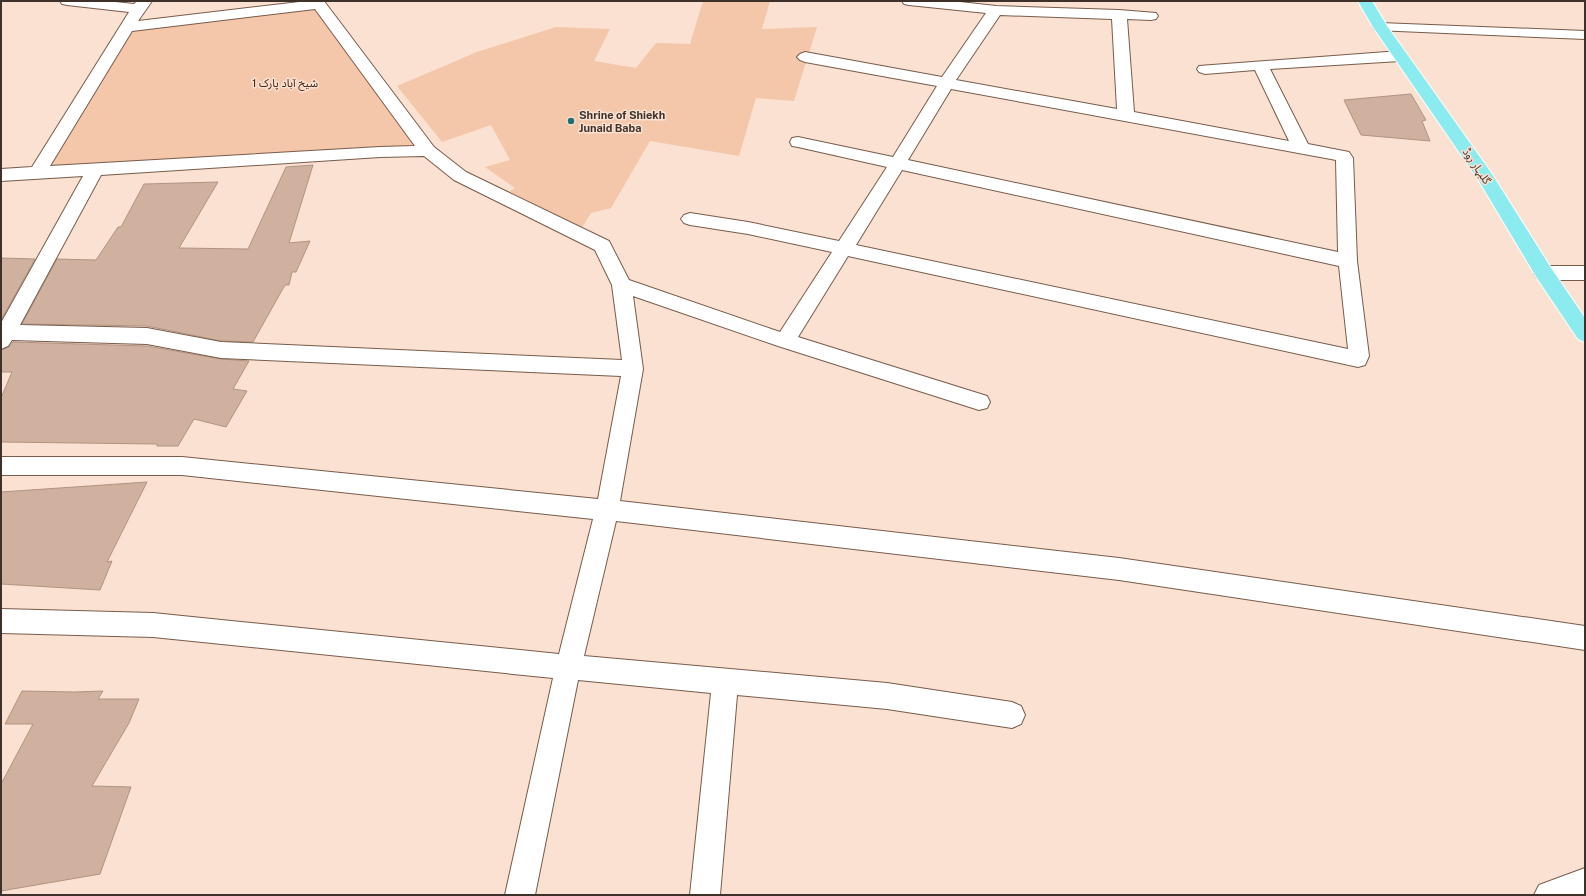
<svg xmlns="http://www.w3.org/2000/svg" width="1586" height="896" viewBox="0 0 1586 896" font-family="'Public Sans','Noto Sans Arabic',sans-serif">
<rect width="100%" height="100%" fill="#fbe1d2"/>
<g fill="#f4c6aa">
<polygon points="703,1 770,1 762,29 817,27 794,101 756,98 739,156 650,141 611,208 591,213 578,234 501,196 515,188 485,167 510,160 491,125 442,142 397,86 477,52 556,27 610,29 594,61 636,68 656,43 690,44"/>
<polygon points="319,4 428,151 38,172 127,27"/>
</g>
<g fill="#d0b19f" stroke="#b19381">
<polygon points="1411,94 1426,120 1422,121 1430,141 1361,135 1344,100"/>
<polygon points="313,165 289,243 310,241 296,272 292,272 289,285 285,285 253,342 221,341 147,326 22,324 57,259 96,260 118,227 121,227 144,184 218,182 179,248 248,249 286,167"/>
<polygon points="1,258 35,259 1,320"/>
<polygon points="13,342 147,346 221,359 249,361 233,389 247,391 226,427 194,419 178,446 157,446 157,444 1,442 1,398 12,372 1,372 1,350 9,347"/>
<polygon points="147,482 107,562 112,561 100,590 1,584 1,492"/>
<polygon points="22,691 74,692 103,691 98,699 139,699 129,723 92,786 131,787 100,874 1,891 1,784 33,724 5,724"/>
</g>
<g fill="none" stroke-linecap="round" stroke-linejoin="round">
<g stroke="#775c4b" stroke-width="2">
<g id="minor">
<path d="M60,1H106L134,4L137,1H152L138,21L308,1H324L434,147L466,172L609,241L629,280L780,332L832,252L748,234L690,225L684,223L681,219L684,215L690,213L748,222L839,241L887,167L798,147L792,146L790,142L792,138L798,137L893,157L937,86L805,62L800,60L797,57L800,54L805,52L942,77L986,13L909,5L904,4L902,1H951L996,6L1119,10L1156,13L1158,16L1156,19L1151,20L1127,19L1134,112L1289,141L1255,70L1205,74L1199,72L1197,69L1199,66L1400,51L1405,53L1408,56L1405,59L1400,61L1270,69L1308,144L1349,152L1353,158L1357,261L1369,356L1365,365L1358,367L848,256L798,337L987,396L990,402L987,408L979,410L778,346L633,296L643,369L620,501L1119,558L1585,626V650L1119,580L616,521L584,656L887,683L1012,702L1021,706L1025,715L1021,724L1012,728L887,709L737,695L720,895H690L711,693L578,680L535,895H505L553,678L153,637L1,633V609L153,613L559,654L593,519L182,475H1V457H182L598,499L621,376L221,358L147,344L12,340L8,346L1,349V323L83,176L1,181V169L32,167L129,12L67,5L62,4ZM315,9L415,146L380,147L50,166L132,31ZM1000,15L1112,19L1117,109L956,80ZM951,89L1336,160L1338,252L908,160ZM424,156L454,180L595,250L612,285L622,360L221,342L147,328L20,325L101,175L380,157ZM902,170L1339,266L1348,349L856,245Z"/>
<polygon points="1380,23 1585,31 1585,39 1375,30 1373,27 1375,24"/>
<polygon points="1544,266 1585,266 1585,280 1544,280 1537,278 1534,273 1537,268"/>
<polygon points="1585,868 1585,895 1534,895 1539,885"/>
</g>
</g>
<g stroke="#fff" stroke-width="2">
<polygon id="major" points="1358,1 1372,1 1387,26 1492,174 1551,268 1585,318 1585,342 1578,339 1537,278 1479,181 1373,27"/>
</g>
<use href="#minor" fill="#fff" fill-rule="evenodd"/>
<use href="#major" fill="#8bebee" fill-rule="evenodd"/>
</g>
<circle fill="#216d6f" stroke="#fbe1d2" stroke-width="1.5" cx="571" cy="121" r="4"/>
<g text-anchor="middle" stroke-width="3" stroke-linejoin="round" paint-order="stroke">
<g font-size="11" fill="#3d220f" stroke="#fbe1d2">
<text x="285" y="87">شیخ آباد پارک 1</text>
</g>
<g font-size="11" font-weight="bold" fill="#3e312a" stroke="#fbe1d2" text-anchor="start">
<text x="579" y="119">Shrine of Shiekh<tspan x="579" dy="13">Junaid Baba</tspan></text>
</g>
<g font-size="11" fill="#3e312a" stroke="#fbe1d2">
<text transform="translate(1477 166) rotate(56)" y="4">گلبہار روڈ</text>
</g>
</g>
<rect width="1586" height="896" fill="none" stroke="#3e312a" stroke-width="4"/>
</svg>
